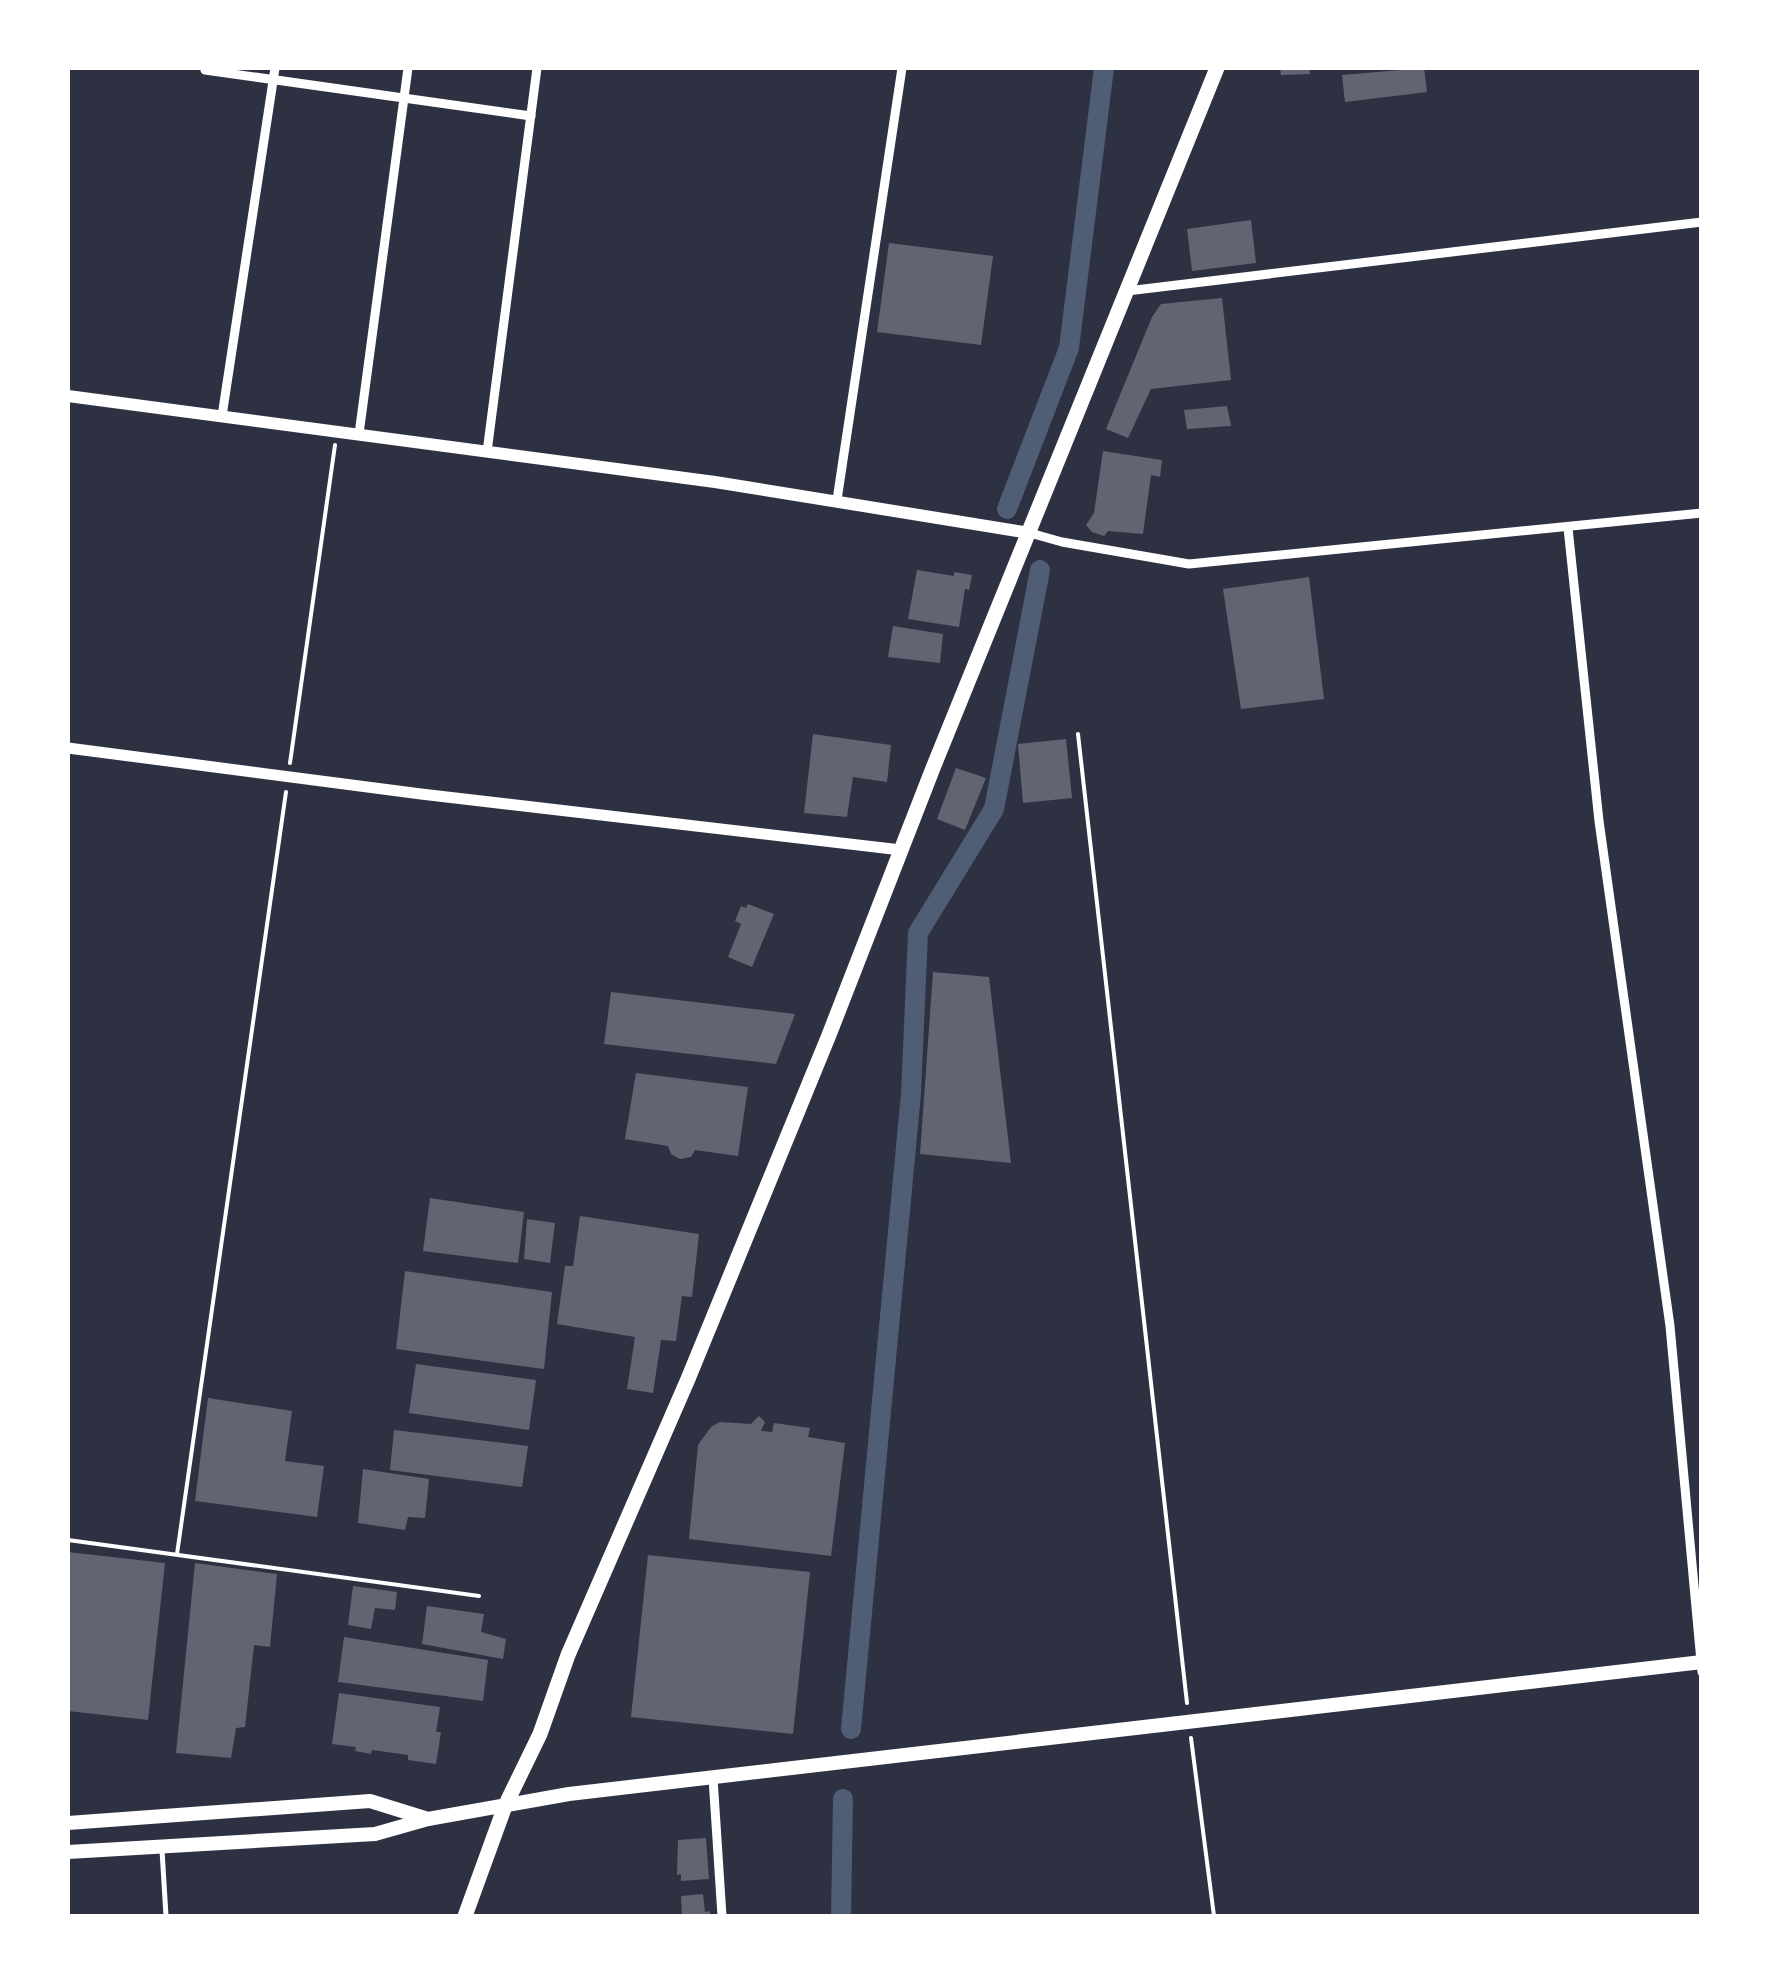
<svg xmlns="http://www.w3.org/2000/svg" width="1769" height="1984" font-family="Rubik,sans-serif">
<rect width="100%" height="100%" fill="#2d3142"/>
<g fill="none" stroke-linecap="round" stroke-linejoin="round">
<!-- canal -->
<g stroke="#4f5d75" stroke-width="20">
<polyline points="1007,509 1069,348 1104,68"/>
<polyline points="851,1729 911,1094 918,933 994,809 1040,570"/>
<polyline points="841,1916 843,1799"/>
</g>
</g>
<!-- building -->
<g fill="#626471">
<polygon points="1280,68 1309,68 1310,74 1281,75"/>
<polygon points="1424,68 1427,92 1345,102 1342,75"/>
<polygon points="1251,220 1256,263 1192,271 1187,229"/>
<polygon points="889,243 993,256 981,345 877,332"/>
<polygon points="1222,298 1231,380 1151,389 1128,438 1106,429 1152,317 1161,304"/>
<polygon points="1227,406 1231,426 1187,429 1184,410"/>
<polygon points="1103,451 1162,460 1160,477 1151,475 1143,534 1108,531 1104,536 1092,532 1086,525 1094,513"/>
<polygon points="917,570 954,576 954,572 972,575 969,590 965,589 959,627 908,619"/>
<polygon points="1309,577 1324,699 1241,709 1223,589"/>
<polygon points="893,626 943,634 940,663 888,657"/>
<polygon points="813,734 891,745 887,782 853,777 847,817 804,813"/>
<polygon points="1066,739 1072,798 1023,803 1018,744"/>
<polygon points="956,768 986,778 965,830 937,819"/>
<polygon points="748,904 774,914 752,967 728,957 741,924 735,921 741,906 746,908"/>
<polygon points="933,972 989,977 1011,1163 920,1154"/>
<polygon points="611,992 795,1014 776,1064 604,1044"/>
<polygon points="636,1073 748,1087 738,1156 695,1150 691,1157 680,1159 671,1154 668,1146 625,1139"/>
<polygon points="430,1198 524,1212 518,1263 423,1251"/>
<polygon points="580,1216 699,1234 692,1297 682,1296 676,1341 661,1340 653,1393 627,1389 635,1337 557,1324 565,1266 573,1266"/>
<polygon points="527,1219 555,1223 550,1263 524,1259"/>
<polygon points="405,1271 552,1292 544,1369 396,1349"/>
<polygon points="416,1364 536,1380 529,1430 409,1413"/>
<polygon points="208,1398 292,1411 285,1461 324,1466 317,1517 195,1501"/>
<polygon points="759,1416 765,1422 761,1431 772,1432 774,1423 810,1428 808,1437 845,1443 831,1556 689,1539 698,1445 711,1427 720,1422 751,1424"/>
<polygon points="394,1430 528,1446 522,1487 390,1470"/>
<polygon points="363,1469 429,1479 425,1518 408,1517 405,1530 358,1523"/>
<polygon points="68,1552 165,1563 148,1720 68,1711"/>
<polygon points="648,1555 810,1572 793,1734 631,1717"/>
<polygon points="195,1563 277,1574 270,1647 254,1645 245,1727 236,1728 231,1758 176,1753"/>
<polygon points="353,1586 397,1592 395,1610 375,1608 371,1629 348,1625"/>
<polygon points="427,1606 484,1614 481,1632 506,1639 503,1659 422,1644"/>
<polygon points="344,1637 488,1660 483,1701 338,1682"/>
<polygon points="339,1693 440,1707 436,1732 441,1732 436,1764 408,1760 408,1755 372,1750 371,1754 355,1751 356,1747 332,1744"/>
<polygon points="706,1838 709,1879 681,1881 681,1874 677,1875 678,1840"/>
<polygon points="703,1894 705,1912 710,1911 710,1916 682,1916 681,1896"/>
</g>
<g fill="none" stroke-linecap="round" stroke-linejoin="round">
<!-- path -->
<g stroke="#fff" stroke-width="4">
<polyline points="1078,734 1187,1703"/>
<polyline points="290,763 335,445"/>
<polyline points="68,1540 479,1596"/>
<polyline points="177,1554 286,792"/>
<polyline points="1191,1738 1214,1916"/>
</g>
<!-- service -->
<polyline stroke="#fff" stroke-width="5" points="162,1850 166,1916"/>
<!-- minor -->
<g stroke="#fff" stroke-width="9">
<polyline points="205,70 531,116"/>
<polyline points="1127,291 1702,222"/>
<polyline points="222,416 275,68"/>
<polyline points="359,434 408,68"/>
<polyline points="487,452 537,68"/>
<polyline points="837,500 902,68"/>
<polyline points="1568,528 1599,821 1670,1326 1702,1672"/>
<polyline points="1030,533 1062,542 1189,564 1702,513"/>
<polyline points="713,1778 722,1916"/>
</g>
<!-- tertiary -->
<polyline stroke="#fff" stroke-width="11" points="68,748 421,794 901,850"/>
<!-- secondary -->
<polyline stroke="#fff" stroke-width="12" points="68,396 715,482 1030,533"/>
<!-- primary -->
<g stroke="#fff" stroke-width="14">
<polyline points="68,1823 370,1801 428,1819 569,1794 1702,1662"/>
<polyline points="68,1852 375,1834 428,1819"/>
</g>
<!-- trunk -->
<polyline stroke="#fff" stroke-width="15" points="465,1916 505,1806 540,1734 568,1655 688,1379 829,1035 933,768 1217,68"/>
</g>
<!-- border -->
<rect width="1769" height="1984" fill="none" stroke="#ffffff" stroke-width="140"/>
</svg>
